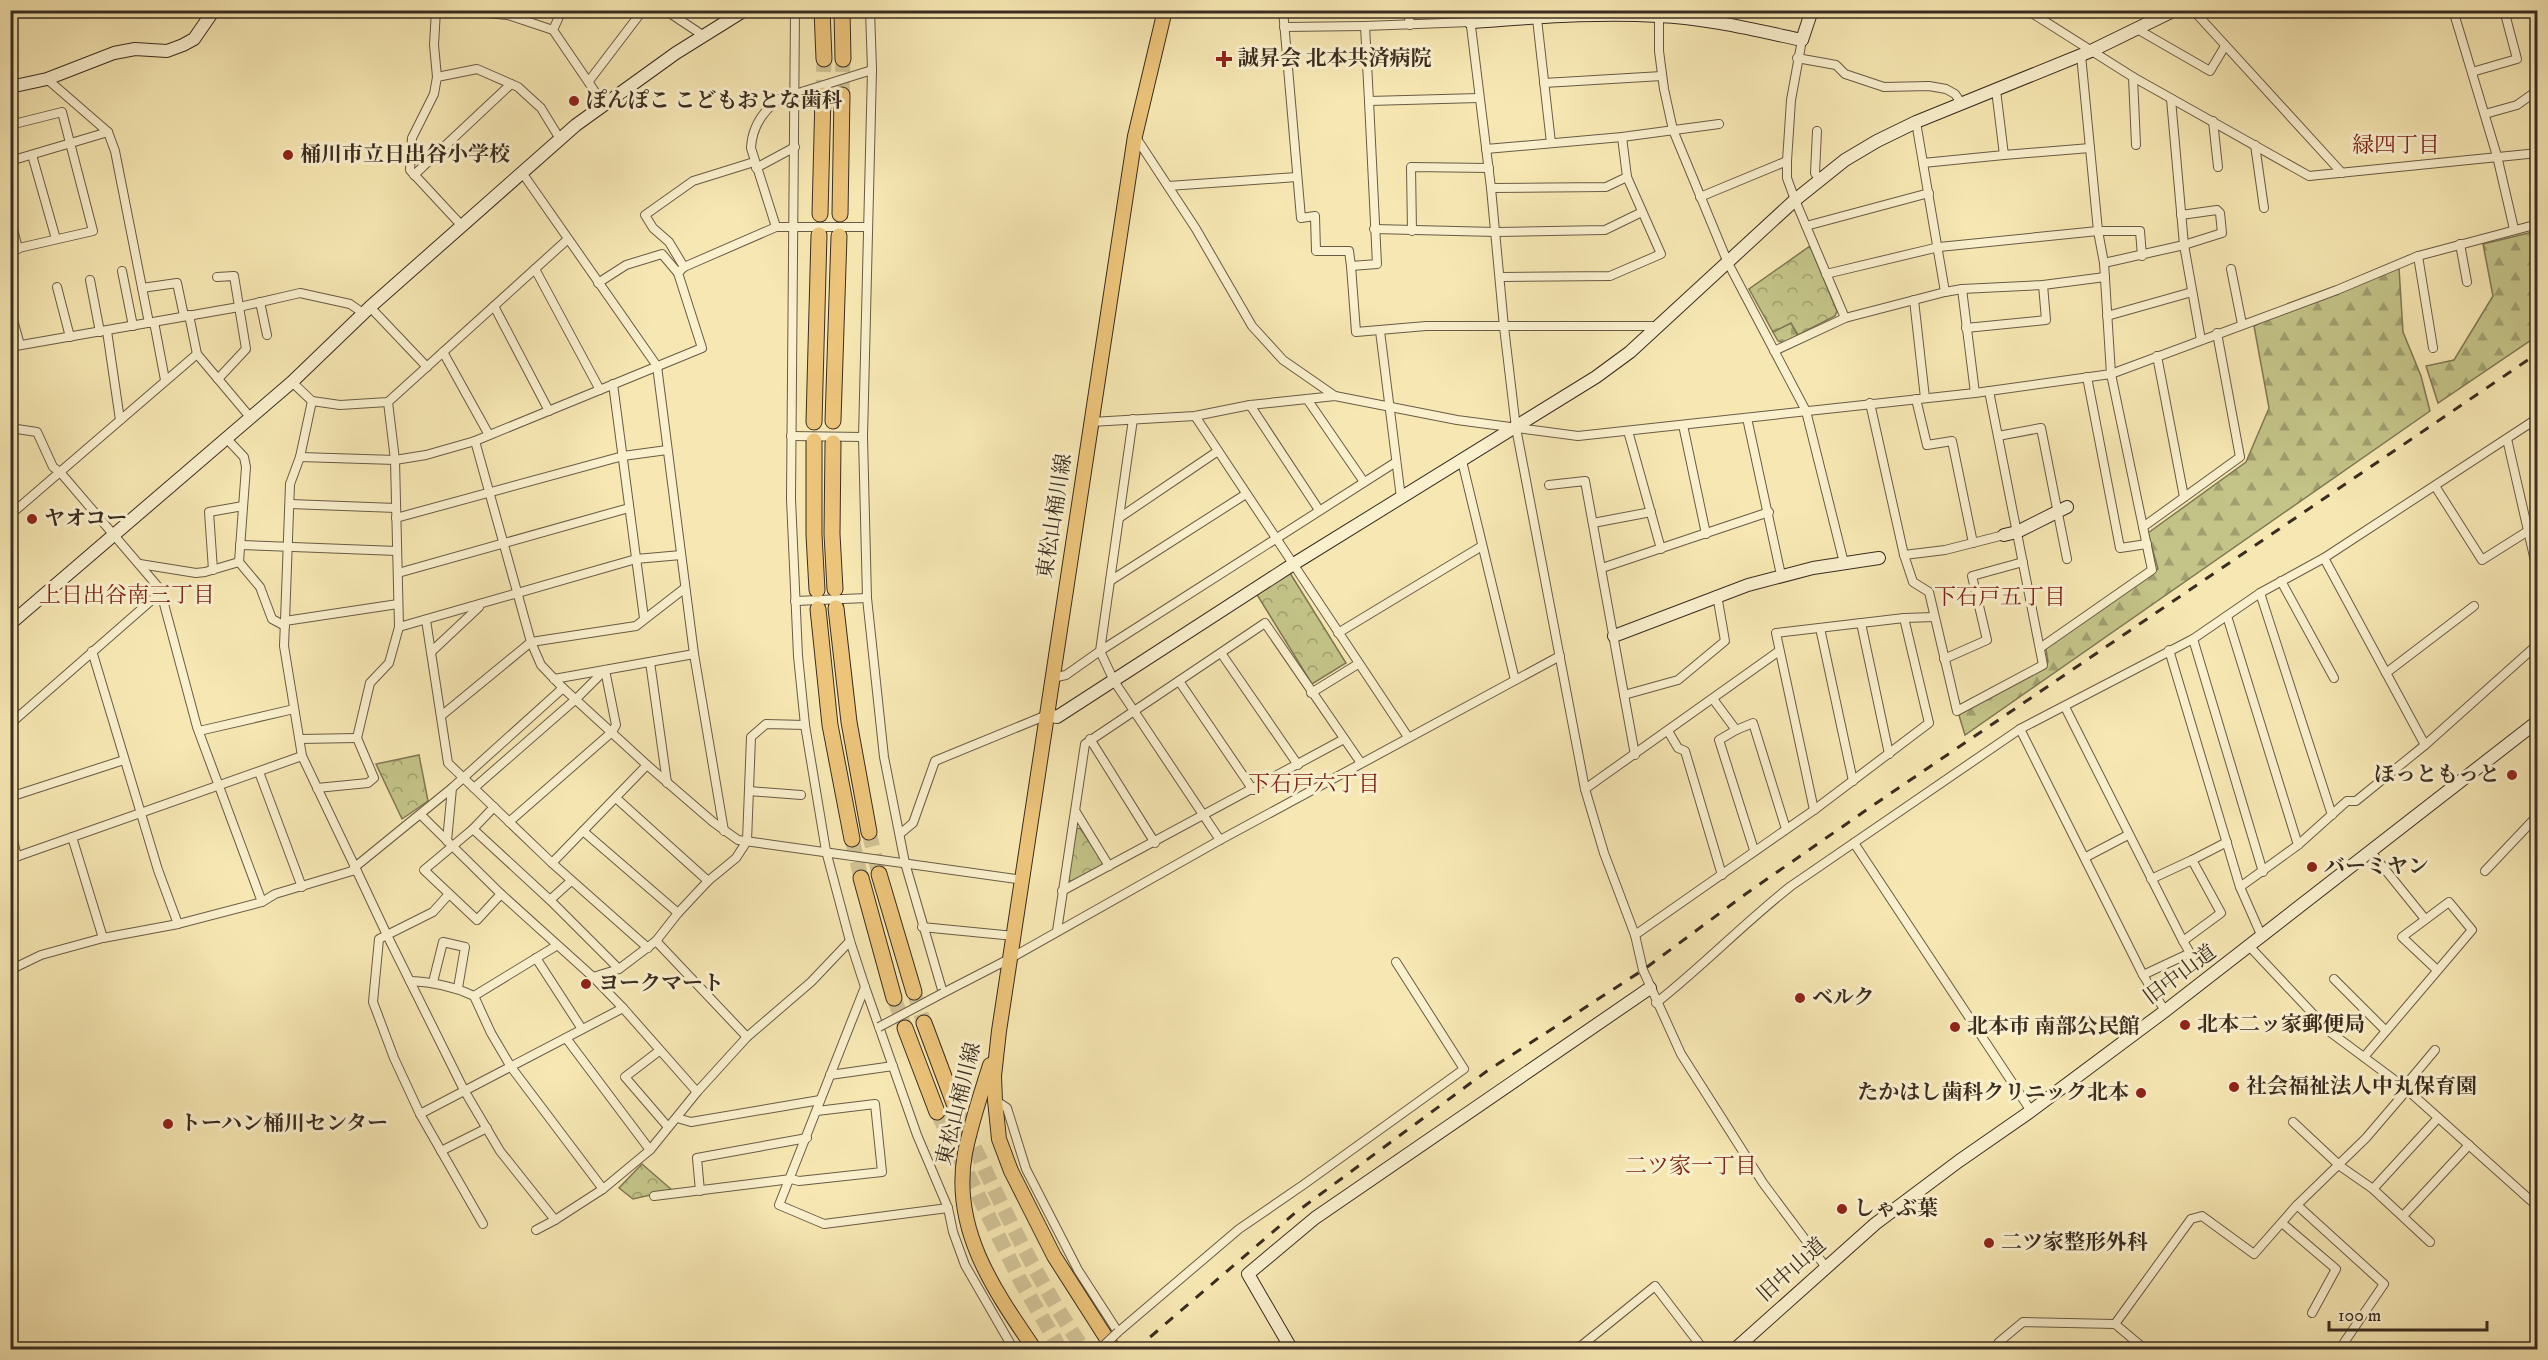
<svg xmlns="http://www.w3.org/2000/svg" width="2548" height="1360" font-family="'IM FELL DW Pica','Noto Serif JP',serif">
<defs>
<pattern id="forest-firs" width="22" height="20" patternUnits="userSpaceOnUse" patternTransform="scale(1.5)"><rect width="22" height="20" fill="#c4c488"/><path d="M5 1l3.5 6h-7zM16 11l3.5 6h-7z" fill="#a09f6f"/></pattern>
<pattern id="cemetery-stones" width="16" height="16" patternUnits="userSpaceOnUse" patternTransform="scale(1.5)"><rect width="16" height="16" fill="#c4c488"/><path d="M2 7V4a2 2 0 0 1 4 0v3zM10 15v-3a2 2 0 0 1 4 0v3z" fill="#a09f6f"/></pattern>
<pattern id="park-crowns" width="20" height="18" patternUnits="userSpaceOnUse" patternTransform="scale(1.5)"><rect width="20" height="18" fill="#c4c488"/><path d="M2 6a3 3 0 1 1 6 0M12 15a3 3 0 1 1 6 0" fill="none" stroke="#a09f6f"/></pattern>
</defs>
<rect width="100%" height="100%" fill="#f7e8b3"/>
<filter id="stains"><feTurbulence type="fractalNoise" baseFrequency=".00333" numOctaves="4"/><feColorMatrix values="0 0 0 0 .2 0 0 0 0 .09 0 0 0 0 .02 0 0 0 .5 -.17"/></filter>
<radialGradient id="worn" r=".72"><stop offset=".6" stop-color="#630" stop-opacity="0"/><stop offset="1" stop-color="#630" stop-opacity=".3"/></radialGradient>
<!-- forest -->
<g fill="url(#forest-firs)" stroke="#7f7854" stroke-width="1.5">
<polygon points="2537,231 2537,336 2438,403 2426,366 2454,360 2493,296 2483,244"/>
<polygon points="2399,268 2403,332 2421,376 2430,411 1965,735 1958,712 2048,662 2045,643 2158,569 2148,533 2246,462 2269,408 2254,326 2295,305"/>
</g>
<!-- cemetery -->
<polygon fill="url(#cemetery-stones)" stroke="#7f7854" stroke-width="1.5" points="1791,323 1798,335 1784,343 1778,341 1773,332"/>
<!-- park -->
<g fill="url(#park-crowns)" stroke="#7f7854" stroke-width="1.5">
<polygon points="1810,246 1837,311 1835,316 1798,335 1791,323 1773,332 1749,289"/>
<polygon points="1290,573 1346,663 1312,684 1256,593"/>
<polygon points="419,755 428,801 402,819 376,764"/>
<polygon points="1080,828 1103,862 1102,866 1072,882 1068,880 1076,829"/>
<polygon points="642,1164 672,1190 633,1199 619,1188"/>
</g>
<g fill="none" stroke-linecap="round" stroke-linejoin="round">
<!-- highway-tunnel -->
<g stroke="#d1c296" stroke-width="15" stroke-dasharray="15 8" stroke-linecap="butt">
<polyline points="823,95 824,59"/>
<polyline points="842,95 843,59"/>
<polyline points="869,832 879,874"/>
<polyline points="852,839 861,878"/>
<polyline points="914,992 924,1023"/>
<polyline points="894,998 905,1028"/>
<path d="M 955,1106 C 994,1189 1032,1273 1084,1350"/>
<polyline points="937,1112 1020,1280 1061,1350"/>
</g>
<defs>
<g id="street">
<polyline points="375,10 475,12 508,15 553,30 604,105"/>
<polyline points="436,10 434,45 437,77 434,94 412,138 410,170 462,226"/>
<polyline points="665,10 704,36"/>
<polyline points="795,10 791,499 798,656 805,725 826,851 850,941 865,987 917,1135 948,1208 953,1232 965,1265 1014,1350"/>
<polyline points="870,10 872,70 863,437 867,598 884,757 905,863 943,993 1011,958 1220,840 1560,656"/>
<polyline points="1283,10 1301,218 1315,216 1316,251 1349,251 1351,266 1377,264 1369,101 1479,98"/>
<polyline points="1408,10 1410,25"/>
<polyline points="1469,10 1491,188 1504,327 1516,428 1585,789 1604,853 1635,935 1643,970 1681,1054 1763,1183 1825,1266"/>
<polyline points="1536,10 1551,143"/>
<polyline points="2027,10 2133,77 2309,176 2538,153"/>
<polyline points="2193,10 2342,173"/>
<polyline points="2453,10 2497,156 2514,229"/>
<polyline points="1659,16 1659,51 1664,89 1673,130 1728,263 1806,411 1844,563"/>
<polyline points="1284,27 1365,26"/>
<polyline points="2137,29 2210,71 2225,46"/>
<polyline points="553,30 562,10"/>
<polyline points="2081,55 2098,231 2104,263 2111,374 2143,527"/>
<polyline points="1797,58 1836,65 1845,74 1884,87 1929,86 1946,89 1955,94 1962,104"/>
<polyline points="2472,72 2517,59 2504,10"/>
<polyline points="437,77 477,69 518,87 541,108 560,139"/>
<polyline points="2133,77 2136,145"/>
<polyline points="47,79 108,132 115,151 149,323"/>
<polyline points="589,81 643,10"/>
<polyline points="1544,83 1662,76"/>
<polyline points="1996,90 2004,155 2090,148"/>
<polyline points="2171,99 2184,245 2201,340"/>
<polyline points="1369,101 1365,26 1470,22"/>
<polyline points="2485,114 2517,105 2538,90"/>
<polyline points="2213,121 2218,167"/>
<polyline points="1916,122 1945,292"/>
<polyline points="10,125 62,112 93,231 10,250"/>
<polyline points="1817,131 1815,173 1819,179"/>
<polyline points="1135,136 1196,229 1252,326 1283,360 1335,396"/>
<polyline points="2255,145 2264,208"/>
<polyline points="1486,149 1622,137 1719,124"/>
<polyline points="32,155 56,239"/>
<polyline points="10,161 108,132"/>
<polyline points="1787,161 1791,100 1802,40"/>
<polyline points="1923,163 2004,155"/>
<polyline points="756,168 795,147"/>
<polyline points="523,174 657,366 694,654 724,831"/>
<polyline points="414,175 511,84"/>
<polyline points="1168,186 1297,177"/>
<polyline points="1491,188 1606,187 1627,177"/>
<polyline points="1700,197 1787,161 1787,178 1795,200 1845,318"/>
<polyline points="10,217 18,249"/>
<polyline points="1806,226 1929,193"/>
<path d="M 776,227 L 751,148 C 752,128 763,111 779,99 L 872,70"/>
<polyline points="1374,229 1496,232 1605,230 1642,212"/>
<polyline points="1412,231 1411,167 1489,168"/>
<polyline points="2460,244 2467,282"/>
<polyline points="2418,256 2433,348"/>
<polyline points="2104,263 2184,245 2222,233 2220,213 2217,210 2181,215"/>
<polyline points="1351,266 1356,332 1426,326 1659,326"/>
<polyline points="684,267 669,242 653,228 645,215 693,181 754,162"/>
<polyline points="535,269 600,390"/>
<polyline points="2231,269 2242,324"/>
<polyline points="122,271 133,326"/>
<polyline points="1826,274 1939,247 2098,231 2140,231 2142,256"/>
<polyline points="217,277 234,276 246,349 218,379"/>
<polyline points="1500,277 1610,276 1661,254 1627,177 1622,137"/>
<polyline points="90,280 100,332"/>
<polyline points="598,283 626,265 662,254 678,273"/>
<polyline points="57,287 70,337"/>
<polyline points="142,288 177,283 184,316"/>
<polyline points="1962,289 1975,393"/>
<polyline points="1914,300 1925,398"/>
<polyline points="260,302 267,335"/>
<polyline points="494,306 549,411"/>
<polyline points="370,307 427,367"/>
<polyline points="10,309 20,345"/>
<polyline points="189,315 197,354 250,417"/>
<polyline points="2107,316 2192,292"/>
<polyline points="154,322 165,380"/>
<polyline points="1966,328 2046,320 2043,285"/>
<polyline points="107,331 120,420"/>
<polyline points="1380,331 1401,498"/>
<polyline points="10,347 239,307 300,293 350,304 363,313"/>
<polyline points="1774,351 1845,318 1945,292 1962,289 2043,285 2105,277"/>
<polyline points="443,352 489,435"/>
<polyline points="2157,356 2184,497"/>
<polyline points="2087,377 2120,548 2147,544"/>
<polyline points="292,382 312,401 340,405 388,402 568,239"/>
<polyline points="613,384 644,618"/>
<polyline points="1307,399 1364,482"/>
<polyline points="1916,399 1927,445 1952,441 1973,543"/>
<polyline points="1870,403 1904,555 1913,582 1929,592 1957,711 2043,665 1989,391"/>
<polyline points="1250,405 1319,510"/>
<polyline points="1195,416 1408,737"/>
<polyline points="1747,418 1781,575"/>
<polyline points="1091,422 1195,416 1250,405 1335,396 1457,420 1578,436 1975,393 2111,374 2337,290 2418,256 2538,224"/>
<polyline points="2532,422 2538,444"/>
<polyline points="1683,425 1706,534"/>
<polyline points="10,428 37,432 53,467 60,472 160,589 197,727 262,902"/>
<polyline points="1628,431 1661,549"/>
<polyline points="791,436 863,437"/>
<polyline points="1998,436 2041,428 2067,559"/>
<polyline points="227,439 244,457 246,467 239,562 260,587 272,619 285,626"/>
<polyline points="2507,439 2538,574"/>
<polyline points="475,441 531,642 541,665 563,688 647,765 713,822 738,840 1023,880"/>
<polyline points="300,457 395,460 426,455 475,441 702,348 678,273 684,267 776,227 868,227"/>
<polyline points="1462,461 1515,680"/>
<polyline points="1549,485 1585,481 1635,755"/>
<polyline points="2435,486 2482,560 2528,531"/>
<polyline points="290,504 396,508"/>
<polyline points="10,515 197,354"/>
<polyline points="396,518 623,456 667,450"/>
<polyline points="1119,518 1218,451"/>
<polyline points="1593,523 1651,512"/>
<polyline points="240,545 397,551"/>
<polyline points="1904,555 1945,550 2004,535"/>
<polyline points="2324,558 2425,745"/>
<polyline points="140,564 196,573 205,572 239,562"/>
<polyline points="1602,568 1769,512"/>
<polyline points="213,570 209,512 243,506"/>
<polyline points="398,573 629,508"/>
<polyline points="1110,581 1246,494"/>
<polyline points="2281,581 2334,678"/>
<polyline points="2260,593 2332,815"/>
<polyline points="795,601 867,598"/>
<polyline points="398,604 285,621 284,646 302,756 355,867 452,788"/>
<polyline points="2227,616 2298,845"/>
<polyline points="426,620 448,763 552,863 648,948"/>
<polyline points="285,621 290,484 300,457 312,401"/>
<polyline points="1861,623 1889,754"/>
<polyline points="399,627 636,559 681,555"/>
<polyline points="1820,628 1853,781"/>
<polyline points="1338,633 1482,546"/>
<polyline points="2193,639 2263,872"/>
<polyline points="2040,648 2152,570 2143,527 2240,457 2217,333"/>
<polyline points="2169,650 2240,887"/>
<polyline points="92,651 158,870 178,924"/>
<polyline points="431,652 479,607"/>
<polyline points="1221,653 1298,765"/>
<polyline points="1944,659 1987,640 1972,576 2023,562"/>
<polyline points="650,662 667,783"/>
<polyline points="2386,673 2474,606"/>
<polyline points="1052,678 1066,675 1100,651 1133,419"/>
<polyline points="554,679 694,654"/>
<polyline points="1179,681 1253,790"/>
<polyline points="1311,693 1358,664"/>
<polyline points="1624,695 1678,680 1725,641 1717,595"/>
<polyline points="1713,699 1736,730 1753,723 1786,829"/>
<polyline points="2065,707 2183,941 2221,913 2192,860 2151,879"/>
<polyline points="441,716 531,642 636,626 685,588"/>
<polyline points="10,724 161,592"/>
<polyline points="2020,729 2143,975 2165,1011"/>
<polyline points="1736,730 1719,740 1754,850"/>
<polyline points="199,731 294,709"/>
<polyline points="1668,731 1678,748 1685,751 1722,875"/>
<polyline points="300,739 357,738"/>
<polyline points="1090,739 1155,843"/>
<polyline points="259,772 302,887"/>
<polyline points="317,788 368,783 374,778 357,738 370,683 389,663 399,627 395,460 388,402"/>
<polyline points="474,788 576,699 605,670"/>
<polyline points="1585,789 1779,651"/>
<polyline points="749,791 801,795"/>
<polyline points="10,797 124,760"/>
<polyline points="616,798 708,881"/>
<polyline points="494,807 473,829 424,870 477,920 501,894"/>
<polyline points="1814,810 1776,633 1904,618 1934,617"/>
<polyline points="1076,812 1109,866"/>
<polyline points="421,815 501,894 593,977 623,1008 697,1092"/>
<polyline points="509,822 612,732 616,725 605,670"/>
<polyline points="10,828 17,857"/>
<polyline points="473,829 550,900 619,969"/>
<polyline points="583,831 678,913"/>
<polyline points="901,833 913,823 935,761 1047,715"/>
<polyline points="72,837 103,938"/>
<polyline points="1220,840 1114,681 1100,651 1396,462"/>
<polyline points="447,841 452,788 563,688"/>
<polyline points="1854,843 2031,1111"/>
<polyline points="2371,852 2425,919"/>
<polyline points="2086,857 2128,835"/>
<polyline points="10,859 302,756"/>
<polyline points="2192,860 2227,842"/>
<polyline points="552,863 647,765"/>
<polyline points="2485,871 2538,815"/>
<polyline points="1062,891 1344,739"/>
<polyline points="449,894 433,912 387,935 464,1090 500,1151 555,1220 603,1189 650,1150 697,1092 747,1037 811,982 850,941"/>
<polyline points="550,900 571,881"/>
<polyline points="922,927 1014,936"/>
<polyline points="1057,931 1085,744 1265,623 1361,763"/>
<polyline points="1635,935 1814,810 1929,723 1904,618"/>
<polyline points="2262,937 2240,887 2298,845 2347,801 2356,801 2425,745 2538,644"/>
<polyline points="656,941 747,1037"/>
<polyline points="2250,947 2330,1032 2404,1087 2538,1207"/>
<polyline points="536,958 582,1029"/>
<polyline points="10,970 41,955 103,938 178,924 262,902 275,894 352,871 355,867 387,935 379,939 373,1002 394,1058 420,1114 483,1224"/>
<polyline points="2143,975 2190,953 2183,941"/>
<polyline points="593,977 619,969 656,941 678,913 708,881 736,858 747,841 751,737 766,724 805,725"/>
<polyline points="2334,979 2386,1031"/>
<path d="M 410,981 C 433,982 453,986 474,996 L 491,1033 L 511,1067 L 603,1189"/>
<polyline points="433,982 443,942 465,947 458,988"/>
<polyline points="865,987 779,1205 824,1224 948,1208"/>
<polyline points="474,996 556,946"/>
<path d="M 1656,1003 C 1703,966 1744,923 1791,886 L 2020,729 L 2193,639 L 2260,593 L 2324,558 L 2538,418"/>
<polyline points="566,1038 650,1150"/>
<polyline points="659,1051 625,1077 668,1127"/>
<polyline points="2364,1057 2472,930 2449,902 2402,937 2437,970"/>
<polyline points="830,1075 893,1066"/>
<polyline points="2404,1087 2435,1050"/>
<polyline points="995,1100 1007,1108 1026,1169 1078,1270 1118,1332 1239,1229 1303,1185 1464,1069 1396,962"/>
<polyline points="420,1114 623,1008"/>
<polyline points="677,1118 691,1122 820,1100"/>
<polyline points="2293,1122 2340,1166 2373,1189 2430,1242"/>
<polyline points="441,1151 487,1128"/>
<polyline points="2373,1189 2438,1118"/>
<polyline points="700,1191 697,1158 807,1138"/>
<polyline points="654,1196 791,1179 799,1181 882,1172 875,1104 817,1111"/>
<polyline points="2297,1205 2384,1284 2339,1350"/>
<polyline points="2403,1216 2469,1145"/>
<polyline points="2282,1223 2336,1269 2312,1313"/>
<polyline points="536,1230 555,1220"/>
<polyline points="2115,1324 2191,1219 2202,1216 2254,1254 2297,1205 2366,1138 2407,1090"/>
<polyline points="1576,1350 1655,1286 1704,1350"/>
<polyline points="1994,1350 1999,1342 2023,1322 2115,1324 2146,1350"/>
</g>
<g id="secondary">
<path d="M 1470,22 C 1532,18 1595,12 1658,16 C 1706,18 1755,30 1802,40 L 1812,10"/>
<polyline points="10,87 47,79 114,53 135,49 167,51 183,45 194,39 214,10"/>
<polyline points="2004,535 2017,532 2067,507"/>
<polyline points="10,624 292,382 370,307 576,125 676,53 745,10"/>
<polyline points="1614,636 1748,585 1813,568 1879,558"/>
<polyline points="1047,715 1057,717 1292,565 1596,377 1630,352 1795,200 1845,160 1877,141 1916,122 2091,51 2175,10"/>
<polyline points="1292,1350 1248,1274 1315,1218 1650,988"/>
<polyline points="1734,1350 1875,1224 1959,1161 2031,1111 2165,1011 2538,721"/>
</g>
<g id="primary">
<path d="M 990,1065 C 981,1094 971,1123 965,1153 C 951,1229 994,1290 1035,1350"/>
<polyline points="1114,1350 1054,1256 1011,1171 999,1139 995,1100 994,1076 999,1031 1135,136 1165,10"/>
</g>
<g id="highway">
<polyline points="822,10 824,59"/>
<polyline points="842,10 843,59"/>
<polyline points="820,214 823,95"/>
<polyline points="840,214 842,95"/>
<polyline points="833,421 839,236"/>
<polyline points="814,422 819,235"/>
<polyline points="814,441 814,535 817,590"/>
<polyline points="833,443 832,534 835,589"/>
<polyline points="836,608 849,722 869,832"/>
<polyline points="818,609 830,725 852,839"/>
<polyline points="879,874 914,992"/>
<polyline points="861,878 894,998"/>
<polyline points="924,1023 955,1106"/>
<polyline points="905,1028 937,1112"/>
</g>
</defs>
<!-- street casing -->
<use href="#street" stroke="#695b45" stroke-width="10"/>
<!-- secondary casing -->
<use href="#secondary" stroke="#3a2c20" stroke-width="14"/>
<!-- primary casing -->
<use href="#primary" stroke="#3a2c20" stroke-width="16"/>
<!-- highway casing -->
<use href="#highway" stroke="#3a2c20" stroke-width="17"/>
<!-- street -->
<use href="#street" stroke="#faf0ce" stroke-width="8"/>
<!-- secondary -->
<use href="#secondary" stroke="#faf0ce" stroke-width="12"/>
<!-- primary -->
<use href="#primary" stroke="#ecc47a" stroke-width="14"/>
<!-- highway -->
<use href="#highway" stroke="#ecc47a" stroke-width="15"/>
<!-- rail -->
<polyline stroke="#3a2c20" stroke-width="3" stroke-dasharray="10 10" stroke-linecap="butt" points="1135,1350 1295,1213 1487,1071 1643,970 1747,893 1875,804 2538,353"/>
<defs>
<g id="street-bridge">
<polyline points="879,1027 943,993"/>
<polyline points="1099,1350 1118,1332"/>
</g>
</defs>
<!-- street-bridge casing -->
<use href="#street-bridge" stroke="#695b45" stroke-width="10" stroke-linecap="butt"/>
<!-- street-bridge -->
<use href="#street-bridge" stroke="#faf0ce" stroke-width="8"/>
</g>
<!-- markers -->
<g fill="#8f2418" stroke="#faf0ce" stroke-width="2">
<path d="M1221 50h6v6h6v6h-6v6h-6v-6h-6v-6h6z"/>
<circle cx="574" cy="101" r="6"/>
<circle cx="288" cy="155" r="6"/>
<circle cx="32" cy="519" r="6"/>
<circle cx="2512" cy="775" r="6"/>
<circle cx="2312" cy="867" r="6"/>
<circle cx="586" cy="984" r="6"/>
<circle cx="1800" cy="998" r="6"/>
<circle cx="2185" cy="1025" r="6"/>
<circle cx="1955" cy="1027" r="6"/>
<circle cx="2234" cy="1087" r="6"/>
<circle cx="2141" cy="1093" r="6"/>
<circle cx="168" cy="1124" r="6"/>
<circle cx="1842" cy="1209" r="6"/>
<circle cx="1989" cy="1243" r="6"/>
</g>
<g text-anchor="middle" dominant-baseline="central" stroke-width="6" stroke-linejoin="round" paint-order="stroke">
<!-- poi labels -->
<g font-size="21" font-weight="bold" fill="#3a2c20" stroke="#faf0ce" text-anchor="start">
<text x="1238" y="59">誠昇会 北本共済病院</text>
<text x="586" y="101">ぽんぽこ こどもおとな歯科</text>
<text x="300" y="155">桶川市立日出谷小学校</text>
<text x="44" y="519">ヤオコー</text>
<text x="2500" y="775" text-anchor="end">ほっともっと</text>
<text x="2324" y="867">バーミヤン</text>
<text x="598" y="984">ヨークマート</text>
<text x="1812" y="998">ベルク</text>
<text x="2197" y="1025">北本二ッ家郵便局</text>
<text x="1967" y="1027">北本市 南部公民館</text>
<text x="2246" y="1087">社会福祉法人中丸保育園</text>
<text x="2129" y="1093" text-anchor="end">たかはし歯科クリニック北本</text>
<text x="180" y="1124">トーハン桶川センター</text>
<text x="1854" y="1209">しゃぶ葉</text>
<text x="2001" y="1243">二ツ家整形外科</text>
</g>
<!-- street labels -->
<g font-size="21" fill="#3a2c20" stroke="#faf0ce">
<text transform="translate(1055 516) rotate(-81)">東松山桶川線</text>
<text transform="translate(2180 975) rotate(-37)">旧中山道</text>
<text transform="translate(959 1104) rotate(-76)">東松山桶川線</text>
<text transform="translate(1792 1270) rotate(-42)">旧中山道</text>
</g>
<!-- neighbourhood labels -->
<g font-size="22" fill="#7a1f14" stroke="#faf0ce">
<text x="2396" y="145">緑四丁目</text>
<text x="127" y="595">上日出谷南三丁目</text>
<text x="2000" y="597">下石戸五丁目</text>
<text x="1314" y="784">下石戸六丁目</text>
<text x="1691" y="1166">二ツ家一丁目</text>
</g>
</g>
<!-- margin -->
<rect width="2548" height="1360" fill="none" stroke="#f7e8b3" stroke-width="36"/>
<rect x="12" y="12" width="2524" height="1336" fill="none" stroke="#3a2c20" stroke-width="3"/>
<rect x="18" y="18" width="2512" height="1324" fill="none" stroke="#3a2c20" stroke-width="1.5"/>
<!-- scale -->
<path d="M2329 1321v9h158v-9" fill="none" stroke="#3a2c20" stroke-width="3"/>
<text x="2338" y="1321" font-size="18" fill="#3a2c20" stroke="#faf0ce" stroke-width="4.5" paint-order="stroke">100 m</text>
<rect width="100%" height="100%" filter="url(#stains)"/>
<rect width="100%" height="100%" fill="url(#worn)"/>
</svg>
